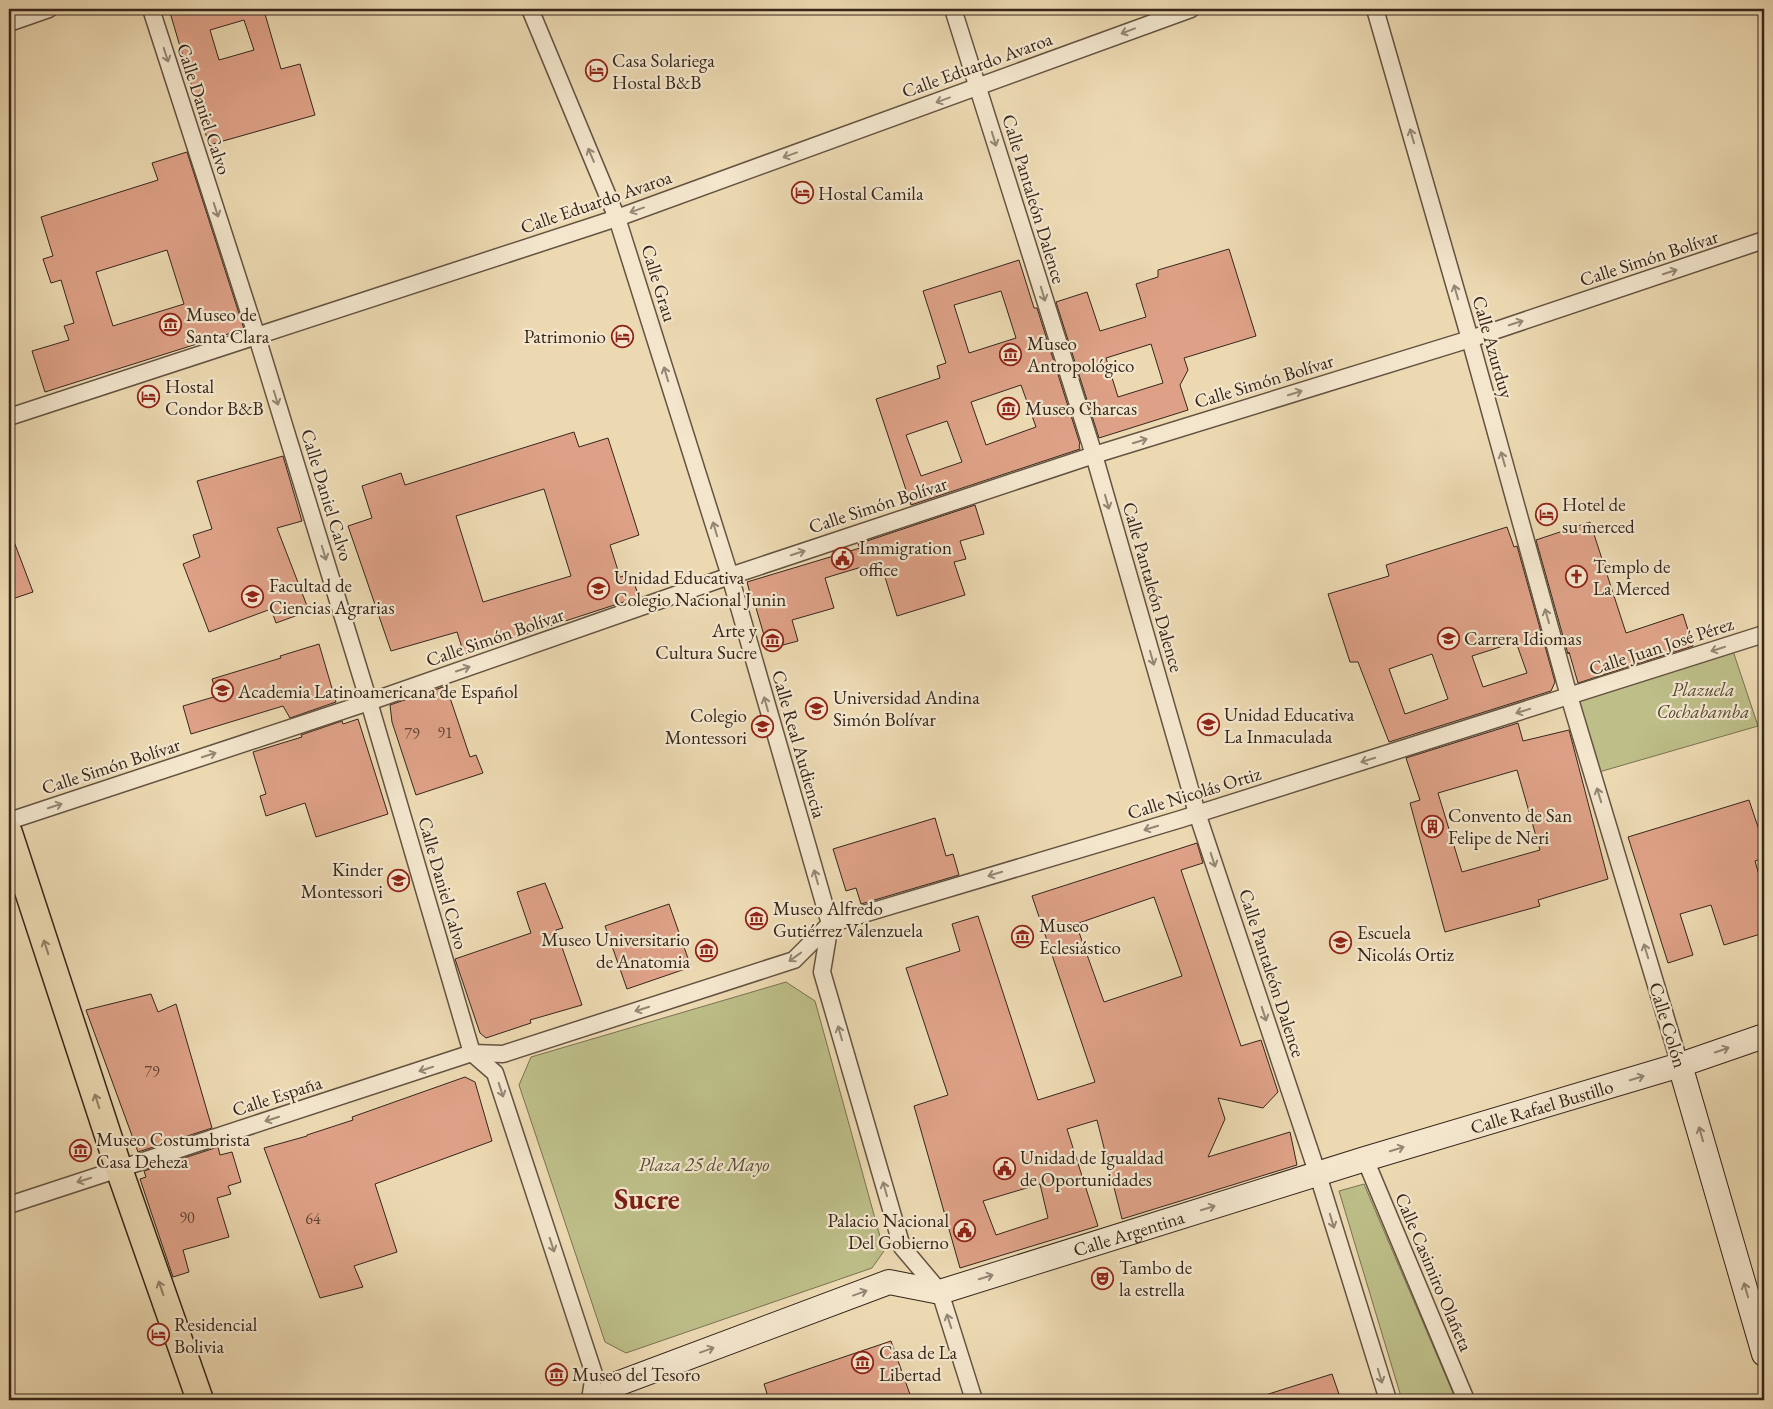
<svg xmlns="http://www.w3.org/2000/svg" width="1773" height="1409" font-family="'EB Garamond',serif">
<rect width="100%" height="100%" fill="#ecd9b2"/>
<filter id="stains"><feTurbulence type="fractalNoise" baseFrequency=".004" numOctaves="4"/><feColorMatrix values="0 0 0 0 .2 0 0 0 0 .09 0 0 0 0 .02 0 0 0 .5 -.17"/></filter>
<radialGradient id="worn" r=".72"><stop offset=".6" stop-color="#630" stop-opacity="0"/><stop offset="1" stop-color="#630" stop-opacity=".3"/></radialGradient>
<!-- green -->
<g fill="#bdbe88" stroke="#7a7252">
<polygon points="1732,648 1758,726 1599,772 1578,706 1580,700"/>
<polygon points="786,982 815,1001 884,1251 872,1268 626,1353 605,1342 519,1085 531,1057"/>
<polygon points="1364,1184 1456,1400 1402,1400 1339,1191"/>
</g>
<!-- building -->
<g fill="#dea187" stroke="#36261b" fill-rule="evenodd">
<path d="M 169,9 L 266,9 L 267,13 L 265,14 L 281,69 L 300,64 L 315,115 L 209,145 ZM 244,20 L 254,50 L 219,60 L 210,30 Z"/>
<path d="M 187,152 L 244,329 L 45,392 L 32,351 L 69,340 L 64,326 L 74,323 L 61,280 L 51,283 L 43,259 L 53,256 L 41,217 L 158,180 L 152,163 ZM 167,250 L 184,304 L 113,326 L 96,272 Z"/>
<path d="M 1229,249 L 1256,336 L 1184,358 L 1188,370 L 1180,385 L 1188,410 L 1099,438 L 1056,302 L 1087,292 L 1100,331 L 1146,317 L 1136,284 L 1158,277 L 1158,270 ZM 1151,344 L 1163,383 L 1118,397 L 1106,358 Z"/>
<path d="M 1019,260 L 1034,308 L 1037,308 L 1080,444 L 1079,445 L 1080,449 L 911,505 L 876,399 L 940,378 L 937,366 L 946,363 L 923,291 ZM 1001,291 L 1016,338 L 969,353 L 954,305 ZM 1021,385 L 1036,427 L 986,445 L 971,402 ZM 947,421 L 962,462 L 921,476 L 906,435 Z"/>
<path d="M 574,432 L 579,447 L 608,438 L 639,535 L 610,545 L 620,577 L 631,574 L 639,597 L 464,654 L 457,632 L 391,651 L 348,526 L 372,518 L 362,486 L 401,473 L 405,485 ZM 544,489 L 571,576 L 483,602 L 456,516 Z"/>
<polygon points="283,456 302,521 277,528 309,611 276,623 271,609 209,632 183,564 200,557 193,535 212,529 197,481"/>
<polygon points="975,505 984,534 960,541 966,559 954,562 965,595 897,616 881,564 866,568 865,566 825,578 834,608 792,620 798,641 768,649 754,601 752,601 747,582 860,548 858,544"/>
<polygon points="1590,522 1626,633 1683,614 1693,646 1578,683 1569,652 1568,654 1536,540"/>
<path d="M 1507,527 L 1514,547 L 1517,546 L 1555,682 L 1551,691 L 1389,742 L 1358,662 L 1350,662 L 1328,594 L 1389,576 L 1386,565 ZM 1516,642 L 1527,673 L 1483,687 L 1472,656 ZM 1432,654 L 1448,699 L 1405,714 L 1389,669 Z"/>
<polygon points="9,531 10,531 33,592 9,600"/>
<polygon points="319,644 336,702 290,718 283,706 191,734 183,706 217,696 212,679 281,658 280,656"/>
<polygon points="446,686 470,757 476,755 483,773 416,795 392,722 390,705"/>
<polygon points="358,719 388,814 316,837 305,803 266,816 260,796 266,794 253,752 302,737 301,735 342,721 343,724"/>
<path d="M 1518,723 L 1523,741 L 1569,730 L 1608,879 L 1538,900 L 1540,906 L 1445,932 L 1410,803 L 1420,800 L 1406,758 ZM 1517,770 L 1540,850 L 1462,872 L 1438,793 Z"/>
<polygon points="1749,800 1764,845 1764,858 1755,861 1764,892 1764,933 1724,945 1711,905 1680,914 1693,955 1668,963 1628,837"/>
<polygon points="935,818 946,856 953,854 959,875 861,904 856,888 846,891 833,849"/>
<path d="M 1197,843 L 1203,863 L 1181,870 L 1241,1046 L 1261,1040 L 1278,1092 L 1263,1108 L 1218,1098 L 1225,1119 L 1208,1157 L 1290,1132 L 1297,1165 L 1122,1219 L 1097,1120 L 1067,1129 L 1098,1226 L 960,1268 L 914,1106 L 948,1095 L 906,968 L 960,951 L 952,924 L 978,916 L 1038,1100 L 1095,1082 L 1032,896 ZM 1154,897 L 1182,976 L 1104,1002 L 1076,924 ZM 1040,1184 L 1048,1218 L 996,1235 L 983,1201 Z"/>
<polygon points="545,883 563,928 556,930 582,1005 530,1020 531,1023 486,1038 480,1033 455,959 531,933 517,892"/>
<polygon points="669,904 691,967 627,989 605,926"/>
<polygon points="151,994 158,1012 176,1004 212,1128 138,1152 86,1010"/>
<polygon points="465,1077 475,1082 492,1141 375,1184 397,1252 354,1266 363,1287 320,1298 264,1148 307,1136 307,1135 353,1120 352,1117"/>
<polygon points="218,1147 220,1155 232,1152 241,1182 228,1186 231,1194 217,1198 229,1237 183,1250 189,1272 173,1277 140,1179 146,1177 144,1171"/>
<polygon points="891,1341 912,1400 769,1400 764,1384"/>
<polygon points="1332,1374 1341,1400 1260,1400 1259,1397"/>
</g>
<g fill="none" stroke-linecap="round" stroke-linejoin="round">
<defs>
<g id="minor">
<polyline points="151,9 257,337 369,702 472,1053"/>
<polyline points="530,9 617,218 730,576 830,924 822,972 902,1247 940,1292 974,1400"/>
<polyline points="953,9 1094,455 1197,813 1318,1175 1388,1400"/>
<polyline points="1375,9 1470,339 1569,696 1680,1065"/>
<polyline points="9,23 49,9"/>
<polyline points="9,417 617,218 1191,9"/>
<polyline points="9,821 369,702 718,580 1094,455 1470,339 1764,240"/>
<polyline points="472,1053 495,1073 594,1374 590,1400"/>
<polyline points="1365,1159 1466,1400"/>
<polyline points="9,1205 472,1053 503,1054 794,960 830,924 1181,819 1764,634"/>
</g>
<g id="secondary">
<polyline points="1680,1065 1764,1354"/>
<path id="s1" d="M 602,1400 L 617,1384 L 889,1282 L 940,1292 L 1365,1159 L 1680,1065 L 1764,1036"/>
</g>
<polyline id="primary" points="9,833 119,1169 200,1400"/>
</defs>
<!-- minor casing -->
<use href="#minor" stroke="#645341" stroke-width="19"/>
<!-- secondary casing -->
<use href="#secondary" stroke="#36261b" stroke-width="26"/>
<!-- primary casing -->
<use href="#primary" stroke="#36261b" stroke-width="29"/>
<!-- minor -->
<use href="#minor" stroke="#f3e6cd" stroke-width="16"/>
<!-- secondary -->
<use href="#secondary" stroke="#f3e6cd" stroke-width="24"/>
<!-- primary -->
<use href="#primary" stroke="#ecd9b2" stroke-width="26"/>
</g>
<!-- one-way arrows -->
<defs><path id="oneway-shaft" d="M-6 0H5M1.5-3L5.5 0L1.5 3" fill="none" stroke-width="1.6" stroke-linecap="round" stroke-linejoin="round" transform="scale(1.25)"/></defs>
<g stroke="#948674">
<use href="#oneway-shaft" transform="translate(1128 31) rotate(159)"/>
<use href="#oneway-shaft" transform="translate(166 55) rotate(72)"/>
<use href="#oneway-shaft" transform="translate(943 100) rotate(160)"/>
<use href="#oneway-shaft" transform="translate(1412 136) rotate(-106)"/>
<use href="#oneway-shaft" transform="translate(994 139) rotate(73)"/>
<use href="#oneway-shaft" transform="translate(591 155) rotate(-113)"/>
<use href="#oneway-shaft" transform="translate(790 155) rotate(160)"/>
<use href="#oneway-shaft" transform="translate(216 210) rotate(72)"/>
<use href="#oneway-shaft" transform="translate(637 210) rotate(160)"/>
<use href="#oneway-shaft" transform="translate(1670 272) rotate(-18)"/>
<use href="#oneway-shaft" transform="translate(1456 292) rotate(-106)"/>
<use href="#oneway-shaft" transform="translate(1043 294) rotate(73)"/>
<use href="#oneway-shaft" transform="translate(1516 323) rotate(-18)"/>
<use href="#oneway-shaft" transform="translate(666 374) rotate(-107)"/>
<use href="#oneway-shaft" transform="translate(1295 393) rotate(-17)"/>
<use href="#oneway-shaft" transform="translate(276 398) rotate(73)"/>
<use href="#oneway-shaft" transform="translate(1140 441) rotate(-17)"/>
<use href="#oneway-shaft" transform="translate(1503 459) rotate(-106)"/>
<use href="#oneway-shaft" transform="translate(1107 502) rotate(74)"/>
<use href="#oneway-shaft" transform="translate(715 529) rotate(-107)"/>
<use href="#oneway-shaft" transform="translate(324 553) rotate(73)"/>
<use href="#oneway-shaft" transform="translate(798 553) rotate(-18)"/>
<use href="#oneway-shaft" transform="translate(1547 616) rotate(-106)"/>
<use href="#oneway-shaft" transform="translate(1718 649) rotate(162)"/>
<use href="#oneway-shaft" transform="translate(1152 658) rotate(74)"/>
<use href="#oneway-shaft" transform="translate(463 669) rotate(-19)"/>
<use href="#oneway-shaft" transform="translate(766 704) rotate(-106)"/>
<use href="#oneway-shaft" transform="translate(1523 711) rotate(163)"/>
<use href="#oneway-shaft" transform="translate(209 755) rotate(-18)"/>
<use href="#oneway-shaft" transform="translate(1368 760) rotate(163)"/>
<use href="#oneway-shaft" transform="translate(1599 795) rotate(-107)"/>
<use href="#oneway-shaft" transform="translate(55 806) rotate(-18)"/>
<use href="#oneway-shaft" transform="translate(1151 828) rotate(163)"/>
<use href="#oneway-shaft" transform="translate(1213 860) rotate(72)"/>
<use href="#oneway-shaft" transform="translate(995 874) rotate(163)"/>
<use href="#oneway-shaft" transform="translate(816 877) rotate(-106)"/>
<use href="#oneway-shaft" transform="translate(1646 951) rotate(-107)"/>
<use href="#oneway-shaft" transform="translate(795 957) rotate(144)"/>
<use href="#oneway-shaft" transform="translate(642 1009) rotate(162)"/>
<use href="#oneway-shaft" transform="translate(1264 1014) rotate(72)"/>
<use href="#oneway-shaft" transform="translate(840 1033) rotate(-106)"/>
<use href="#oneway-shaft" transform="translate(1722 1050) rotate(-19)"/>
<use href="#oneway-shaft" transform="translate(426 1069) rotate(162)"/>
<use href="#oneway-shaft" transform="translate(1637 1078) rotate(-17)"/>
<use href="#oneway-shaft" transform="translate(501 1090) rotate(72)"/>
<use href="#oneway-shaft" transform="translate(272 1119) rotate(162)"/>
<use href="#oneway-shaft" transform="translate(1701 1134) rotate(-106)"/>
<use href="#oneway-shaft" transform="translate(1397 1149) rotate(-17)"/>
<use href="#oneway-shaft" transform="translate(84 1180) rotate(162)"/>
<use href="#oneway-shaft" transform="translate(885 1189) rotate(-106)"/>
<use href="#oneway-shaft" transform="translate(1208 1208) rotate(-17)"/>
<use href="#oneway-shaft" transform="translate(1332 1221) rotate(73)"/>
<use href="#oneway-shaft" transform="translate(552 1245) rotate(72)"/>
<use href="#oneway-shaft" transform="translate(986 1277) rotate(-17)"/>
<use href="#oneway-shaft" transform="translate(1746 1290) rotate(-106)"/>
<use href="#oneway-shaft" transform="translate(860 1293) rotate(-20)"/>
<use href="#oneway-shaft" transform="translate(949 1321) rotate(-108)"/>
<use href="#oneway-shaft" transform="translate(707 1350) rotate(-20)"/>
<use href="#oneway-shaft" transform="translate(1380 1376) rotate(73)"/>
</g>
<g stroke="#918066">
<use href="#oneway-shaft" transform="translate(46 947) rotate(-108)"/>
<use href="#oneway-shaft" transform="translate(97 1101) rotate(-108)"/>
<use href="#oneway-shaft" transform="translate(161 1288) rotate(-109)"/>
</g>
<!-- icons -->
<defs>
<symbol id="hotel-ring" viewBox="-11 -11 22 22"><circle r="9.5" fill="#f3e6cd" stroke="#8f2418" stroke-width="1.5"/><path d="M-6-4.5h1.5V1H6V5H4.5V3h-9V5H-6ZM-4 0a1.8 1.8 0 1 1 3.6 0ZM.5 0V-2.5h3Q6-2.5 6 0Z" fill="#8f2418"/></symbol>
<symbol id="museum-ring" viewBox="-11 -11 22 22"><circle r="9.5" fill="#f3e6cd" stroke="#8f2418" stroke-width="1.5"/><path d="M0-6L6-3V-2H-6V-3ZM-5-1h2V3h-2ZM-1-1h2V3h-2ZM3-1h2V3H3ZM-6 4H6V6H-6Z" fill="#8f2418"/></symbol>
<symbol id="civic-ring" viewBox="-11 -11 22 22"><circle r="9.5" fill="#f3e6cd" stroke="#8f2418" stroke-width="1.5"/><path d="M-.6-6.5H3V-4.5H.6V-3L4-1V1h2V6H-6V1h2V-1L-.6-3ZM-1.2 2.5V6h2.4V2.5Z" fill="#8f2418"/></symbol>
<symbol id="church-ring" viewBox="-11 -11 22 22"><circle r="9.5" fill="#f3e6cd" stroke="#8f2418" stroke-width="1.5"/><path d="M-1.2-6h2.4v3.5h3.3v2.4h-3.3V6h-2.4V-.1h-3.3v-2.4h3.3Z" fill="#8f2418"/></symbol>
<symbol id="school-ring" viewBox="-11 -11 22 22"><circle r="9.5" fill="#f3e6cd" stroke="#8f2418" stroke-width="1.5"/><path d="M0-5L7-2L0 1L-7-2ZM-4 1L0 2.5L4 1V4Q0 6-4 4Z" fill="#8f2418"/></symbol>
<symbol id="university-ring" viewBox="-11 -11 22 22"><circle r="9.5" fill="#f3e6cd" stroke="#8f2418" stroke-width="1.5"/><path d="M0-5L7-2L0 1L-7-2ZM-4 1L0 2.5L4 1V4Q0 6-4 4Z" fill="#8f2418"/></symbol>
<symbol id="building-ring" viewBox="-11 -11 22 22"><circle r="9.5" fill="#f3e6cd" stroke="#8f2418" stroke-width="1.5"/><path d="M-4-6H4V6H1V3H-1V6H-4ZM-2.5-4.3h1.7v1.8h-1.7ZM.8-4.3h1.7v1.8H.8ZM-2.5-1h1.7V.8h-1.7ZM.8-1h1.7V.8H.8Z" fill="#8f2418"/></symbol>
<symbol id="theatre-ring" viewBox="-11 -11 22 22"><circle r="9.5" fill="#f3e6cd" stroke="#8f2418" stroke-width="1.5"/><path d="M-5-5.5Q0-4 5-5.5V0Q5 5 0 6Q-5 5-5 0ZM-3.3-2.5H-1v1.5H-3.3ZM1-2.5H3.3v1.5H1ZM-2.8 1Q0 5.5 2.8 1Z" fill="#8f2418"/></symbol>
</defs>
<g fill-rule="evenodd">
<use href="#hotel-ring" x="584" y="58" width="25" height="25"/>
<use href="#hotel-ring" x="790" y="180" width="25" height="25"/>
<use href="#museum-ring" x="158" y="312" width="25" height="25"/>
<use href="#hotel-ring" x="610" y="324" width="25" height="25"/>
<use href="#museum-ring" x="998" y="342" width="25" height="25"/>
<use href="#hotel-ring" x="136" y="384" width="25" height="25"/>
<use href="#museum-ring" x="996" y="396" width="25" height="25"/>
<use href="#hotel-ring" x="1534" y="502" width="25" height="25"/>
<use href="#civic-ring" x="830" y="546" width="25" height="25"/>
<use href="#church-ring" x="1564" y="564" width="25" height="25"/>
<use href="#school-ring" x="586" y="576" width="25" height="25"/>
<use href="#university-ring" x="240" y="584" width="25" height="25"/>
<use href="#university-ring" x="1436" y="626" width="25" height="25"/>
<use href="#museum-ring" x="760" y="628" width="25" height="25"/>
<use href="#school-ring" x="210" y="678" width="25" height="25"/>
<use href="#university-ring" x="804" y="696" width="25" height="25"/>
<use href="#school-ring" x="1196" y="712" width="25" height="25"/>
<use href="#school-ring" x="750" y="714" width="25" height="25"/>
<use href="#building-ring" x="1420" y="814" width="25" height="25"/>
<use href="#school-ring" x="386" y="868" width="25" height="25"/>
<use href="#museum-ring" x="744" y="906" width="25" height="25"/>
<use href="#museum-ring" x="1010" y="924" width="25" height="25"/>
<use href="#school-ring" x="1328" y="930" width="25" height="25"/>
<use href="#museum-ring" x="694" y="938" width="25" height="25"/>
<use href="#museum-ring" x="68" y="1138" width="25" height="25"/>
<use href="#civic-ring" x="992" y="1156" width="25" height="25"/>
<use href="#civic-ring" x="952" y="1218" width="25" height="25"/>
<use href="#theatre-ring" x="1090" y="1266" width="25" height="25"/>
<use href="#hotel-ring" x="146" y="1322" width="25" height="25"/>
<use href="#museum-ring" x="850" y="1350" width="25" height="25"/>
<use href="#museum-ring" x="544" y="1362" width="25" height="25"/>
</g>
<g text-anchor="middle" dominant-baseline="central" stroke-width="4.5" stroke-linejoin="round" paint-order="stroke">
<!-- number labels -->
<g font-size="16" fill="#604536">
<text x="445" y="732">91</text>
<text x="412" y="733">79</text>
<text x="152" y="1071">79</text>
<text x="187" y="1217">90</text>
<text x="313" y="1218">64</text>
</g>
<!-- poi labels -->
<g font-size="19" fill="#36261b" stroke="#f3e6cd" text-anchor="start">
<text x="612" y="60">Casa Solariega<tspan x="612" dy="22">Hostal B&amp;B</tspan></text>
<text x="818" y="193">Hostal Camila</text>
<text x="186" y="314">Museo de<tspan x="186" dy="22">Santa Clara</tspan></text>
<text x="606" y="336" text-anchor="end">Patrimonio</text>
<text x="1027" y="343">Museo<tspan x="1027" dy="22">Antropológico</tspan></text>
<text x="165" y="386">Hostal<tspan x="165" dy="22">Condor B&amp;B</tspan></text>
<text x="1025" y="408">Museo Charcas</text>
<text x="1562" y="504">Hotel de<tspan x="1562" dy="22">su merced</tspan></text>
<text x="859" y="547">Immigration<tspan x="859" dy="22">office</tspan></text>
<text x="1593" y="566">Templo de<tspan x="1593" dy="22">La Merced</tspan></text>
<text x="614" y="577">Unidad Educativa<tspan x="614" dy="22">Colegio Nacional Junin</tspan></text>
<text x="269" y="585">Facultad de<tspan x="269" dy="22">Ciencias Agrarias</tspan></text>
<text x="757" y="630" text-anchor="end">Arte y<tspan x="757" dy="22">Cultura Sucre</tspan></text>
<text x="1464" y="638">Carrera Idiomas</text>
<text x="238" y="691">Academia Latinoamericana de Español</text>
<text x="833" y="697">Universidad Andina<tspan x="833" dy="22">Simón Bolívar</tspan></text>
<text x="1224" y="714">Unidad Educativa<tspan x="1224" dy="22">La Inmaculada</tspan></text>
<text x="747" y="715" text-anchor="end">Colegio<tspan x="747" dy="22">Montessori</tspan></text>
<text x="1448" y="815">Convento de San<tspan x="1448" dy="22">Felipe de Neri</tspan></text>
<text x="383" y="869" text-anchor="end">Kinder<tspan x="383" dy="22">Montessori</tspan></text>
<text x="773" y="908">Museo Alfredo<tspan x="773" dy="22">Gutiérrez Valenzuela</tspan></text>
<text x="1039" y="925">Museo<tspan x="1039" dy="22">Eclesiástico</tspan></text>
<text x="1357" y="932">Escuela<tspan x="1357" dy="22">Nicolás Ortiz</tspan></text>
<text x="690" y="939" text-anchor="end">Museo Universitario<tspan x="690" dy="22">de Anatomia</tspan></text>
<text x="96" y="1139">Museo Costumbrista<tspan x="96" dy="22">Casa Deheza</tspan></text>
<text x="1020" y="1157">Unidad de Igualdad<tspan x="1020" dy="22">de Oportunidades</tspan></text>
<text x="949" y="1220" text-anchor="end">Palacio Nacional<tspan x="949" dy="22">Del Gobierno</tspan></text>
<text x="1119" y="1267">Tambo de<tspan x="1119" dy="22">la estrella</tspan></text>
<text x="174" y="1324">Residencial<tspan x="174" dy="22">Bolivia</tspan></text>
<text x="879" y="1352">Casa de La<tspan x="879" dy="22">Libertad</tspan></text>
<text x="572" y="1374">Museo del Tesoro</text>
</g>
<!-- street labels -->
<g font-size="19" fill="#36261b" stroke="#f3e6cd">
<text transform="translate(977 65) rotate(-20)">Calle Eduardo Avaroa</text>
<text transform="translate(204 109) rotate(72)">Calle Daniel Calvo</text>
<text transform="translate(1034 199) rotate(73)">Calle Pantaleón Dalence</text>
<text transform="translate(596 202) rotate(-19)">Calle Eduardo Avaroa</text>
<text transform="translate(1649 258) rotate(-18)">Calle Simón Bolívar</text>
<text transform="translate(659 283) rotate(73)">Calle Grau</text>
<text transform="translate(1493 347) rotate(74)">Calle Azurduy</text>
<text transform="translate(1264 381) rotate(-17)">Calle Simón Bolívar</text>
<text transform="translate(327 495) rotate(73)">Calle Daniel Calvo</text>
<text transform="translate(878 505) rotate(-18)">Calle Simón Bolívar</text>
<text transform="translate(1153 587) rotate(74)">Calle Pantaleón Dalence</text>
<text transform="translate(495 637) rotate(-19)">Calle Simón Bolívar</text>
<text transform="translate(1661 646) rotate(-18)">Calle Juan José Pérez</text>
<text transform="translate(799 744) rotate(74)">Calle Real Audiencia</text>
<text transform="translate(111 766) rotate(-18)">Calle Simón Bolívar</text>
<text transform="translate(1194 793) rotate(-17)">Calle Nicolás Ortiz</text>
<text transform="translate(443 883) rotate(74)">Calle Daniel Calvo</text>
<text transform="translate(1272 973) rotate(72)">Calle Pantaleón Dalence</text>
<text transform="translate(1668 1025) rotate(73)">Calle Colón</text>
<text transform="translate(277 1096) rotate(-18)">Calle España</text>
<text stroke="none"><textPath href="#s1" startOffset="994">Calle Rafael Bustillo</textPath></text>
<text stroke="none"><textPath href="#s1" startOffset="562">Calle Argentina</textPath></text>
<text transform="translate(1434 1272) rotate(67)">Calle Casimiro Olañeta</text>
</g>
<!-- park labels -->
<g font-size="19" font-style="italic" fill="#584c36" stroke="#f3e6cd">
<text x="1703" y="689">Plazuela<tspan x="1703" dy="22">Cochabamba</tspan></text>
<text x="704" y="1164">Plaza 25 de Mayo</text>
</g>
<!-- town labels -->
<g font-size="29" font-weight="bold" fill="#7a1f14" stroke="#f3e6cd">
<text x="647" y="1199">Sucre</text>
</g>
</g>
<!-- margin -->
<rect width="1773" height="1409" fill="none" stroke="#ecd9b2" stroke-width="30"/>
<rect x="10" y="10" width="1753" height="1389" fill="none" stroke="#36261b" stroke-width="2.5"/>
<rect x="15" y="15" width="1743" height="1379" fill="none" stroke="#36261b"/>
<rect width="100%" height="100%" filter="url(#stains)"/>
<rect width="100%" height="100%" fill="url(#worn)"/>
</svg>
